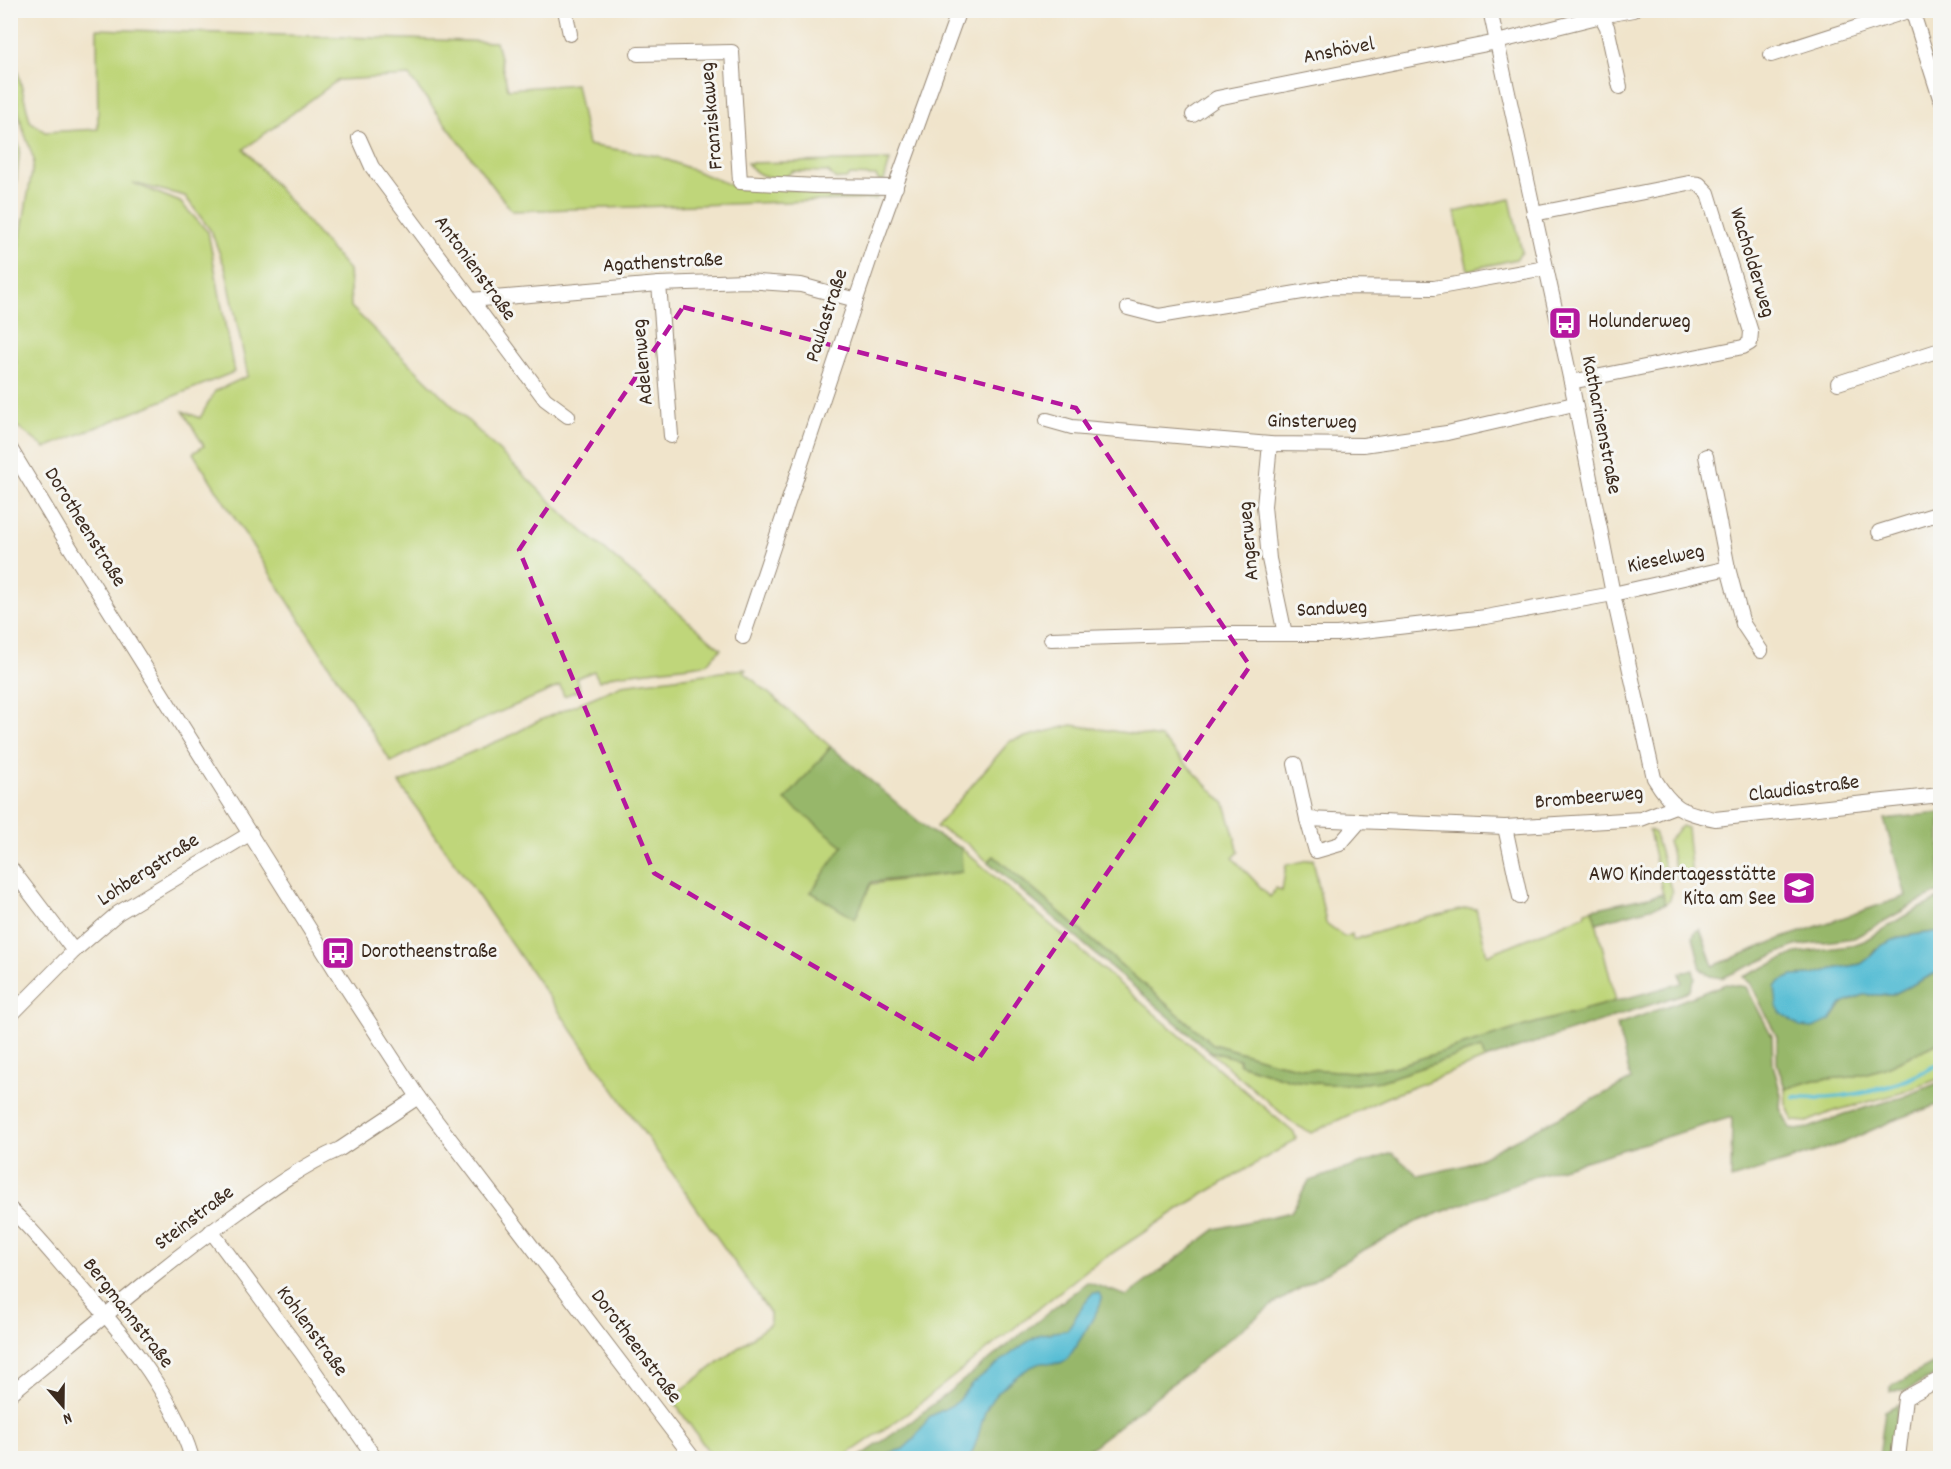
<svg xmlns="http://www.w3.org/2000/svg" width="1951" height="1469" font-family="Dekko,sans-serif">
<rect width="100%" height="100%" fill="#f6f6f2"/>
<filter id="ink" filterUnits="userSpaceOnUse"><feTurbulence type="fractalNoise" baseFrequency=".0167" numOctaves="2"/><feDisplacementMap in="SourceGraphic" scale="12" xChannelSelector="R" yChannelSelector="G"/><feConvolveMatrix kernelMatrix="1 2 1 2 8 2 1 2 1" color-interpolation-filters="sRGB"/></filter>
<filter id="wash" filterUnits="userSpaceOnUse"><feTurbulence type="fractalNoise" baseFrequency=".008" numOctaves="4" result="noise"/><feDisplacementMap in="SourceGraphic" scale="24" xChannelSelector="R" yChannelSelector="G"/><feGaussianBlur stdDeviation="1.35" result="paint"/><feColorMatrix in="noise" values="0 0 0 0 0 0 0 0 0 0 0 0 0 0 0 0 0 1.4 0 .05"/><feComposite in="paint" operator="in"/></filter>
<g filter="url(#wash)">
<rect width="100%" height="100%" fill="#f0e4cb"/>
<!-- green -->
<g fill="#bfd67a" stroke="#7d804c" stroke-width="1.5">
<polygon points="97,29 496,42 508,89 576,84 588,145 658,156 738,188 879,192 876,199 512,211 409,76 338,80 244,149 349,270 351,307 571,521 721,649 706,664 615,675 599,681 594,671 576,678 580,690 564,696 560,686 433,741 391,762 193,453 204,446 183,411 200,418 215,391 248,376 226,270 211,231 185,196 133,183 180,202 208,232 234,372 45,448 18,427 11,430 11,365 16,363 12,337 13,280 34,160 21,123 11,76 10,40 30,121 45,132 98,129"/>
<polygon points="11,125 20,148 11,229"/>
<path d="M 890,160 L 884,181 L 879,181 L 876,176 L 850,175 L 846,179 L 836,179 L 828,172 L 792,171 L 785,178 C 768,178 758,177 747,163 Z"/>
<polygon points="1510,199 1522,252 1516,259 1468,270 1455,212"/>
<polygon points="744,669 746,670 744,672 831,747 827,749 844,846 811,892 961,872 961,848 1294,1133 1296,1138 1294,1141 1182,1207 1088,1269 908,1413 842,1458 713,1458 671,1398 770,1324 770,1313 399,783 512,735 536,722 622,685"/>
<polygon points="1072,725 1161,738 1225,804 1239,852 1233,858 1270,897 1276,888 1282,891 1286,865 1313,859 1326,923 1345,937 1352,934 1353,940 1410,922 1468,908 1476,909 1487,955 1585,915 1585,911 1593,909 1616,1001 1525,1026 1393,1067 1353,1072 1307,1069 1274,1062 1213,1044 994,856 988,862 965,842 936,827 1010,741"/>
<polygon points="1681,826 1687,828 1692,877 1678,879 1668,841"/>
<polygon points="1649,830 1654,832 1672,892 1670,899 1665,904"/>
<polygon points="1940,1040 1940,1077 1938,1079 1901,1093 1831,1112 1807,1122 1793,1121 1786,1103 1785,1089 1814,1080 1851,1077 1882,1069 1934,1045"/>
<polygon points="1481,1048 1485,1059 1385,1098 1311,1133 1294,1124 1209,1051 1239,1059 1239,1064 1291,1080 1326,1084 1355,1084 1381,1081"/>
</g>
<!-- forest -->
<g fill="#97b76a" stroke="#697044" stroke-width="1.5">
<polygon points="831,747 931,832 961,848 962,872 872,882 855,919 811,892 843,846 785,800"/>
<polygon points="1940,813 1940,892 1920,901 1854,938 1795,946 1722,978 1710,976 1701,969 1693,936 1696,931 1700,929 1713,966 1780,939 1906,896 1884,819"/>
<polygon points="994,856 1213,1044 1274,1062 1307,1069 1353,1072 1393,1067 1525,1026 1682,983 1680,973 1693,970 1695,978 1690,989 1683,994 1485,1059 1481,1048 1381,1081 1355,1084 1326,1084 1291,1080 1239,1064 1239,1059 1209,1051 988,862"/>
<polygon points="1663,894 1665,904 1596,923 1593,909"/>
<polygon points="1940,898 1940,931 1900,937 1875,950 1869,958 1861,964 1833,969 1813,975 1792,976 1831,1020 1842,1004 1863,995 1892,995 1940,971 1940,1040 1934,1045 1882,1069 1851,1077 1814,1080 1785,1089 1777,1063 1777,1037 1751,984 1743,977 1796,953 1850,946 1864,941 1903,917"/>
<polygon points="1726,984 1746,987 1772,1036 1773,1064 1781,1095 1780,1108 1790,1128 1796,1130 1809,1128 1845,1114 1903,1097 1940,1082 1940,1104 1892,1121 1843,1143 1731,1179 1732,1117 1538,1175 1416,1222 1358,1253 1271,1306 1078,1458 858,1458 912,1421 1087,1282 1127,1296 1216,1229 1291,1212 1309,1181 1392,1153 1419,1176 1466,1165 1631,1080 1617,1025"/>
<polygon points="1940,1360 1940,1373 1905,1391 1890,1391 1890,1387"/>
<polygon points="1898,1404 1892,1458 1879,1458 1885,1411"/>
</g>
<!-- water -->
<g fill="#57bdd4" stroke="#497479" stroke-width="1.5">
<polygon points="1940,931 1940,971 1892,995 1863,995 1842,1004 1831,1020 1813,1028 1800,1027 1781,1013 1777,1006 1775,987 1781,981 1792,976 1813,975 1833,969 1861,964 1869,958 1880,946 1900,937"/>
<path d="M 1093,1293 L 1099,1293 C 1101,1298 1102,1297 1101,1302 C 1099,1309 1070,1358 1065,1361 C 1057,1366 1050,1362 1042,1363 C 1028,1365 1002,1387 993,1398 C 979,1416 981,1440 969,1458 L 873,1458 L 903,1449 L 914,1439 L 929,1417 L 956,1403 L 971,1384 L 1024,1344 L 1041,1334 L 1067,1330 L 1088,1298 Z"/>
</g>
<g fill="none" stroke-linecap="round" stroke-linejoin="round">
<!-- stream -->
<path stroke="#57bdd4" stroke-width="4.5" d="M 1794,1097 C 1842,1101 1901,1089 1940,1062"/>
</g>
</g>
<g filter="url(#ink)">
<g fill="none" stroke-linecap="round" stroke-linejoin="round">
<defs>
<g id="minor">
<polyline points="565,10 570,34"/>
<path d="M 1490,10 L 1571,382 L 1613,594 L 1654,778 C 1672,808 1681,812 1715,819 L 1940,795"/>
<polyline points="1598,10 1607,27 1620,87"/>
<polyline points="1912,10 1940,98"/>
<polyline points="638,54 732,52 740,182 816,186 896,187"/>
<polyline points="1771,55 1911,10"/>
<polyline points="1193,115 1217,98 1497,42 1601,16 1633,10"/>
<polyline points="359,138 372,167 545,399 568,416"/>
<polyline points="1534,214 1689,183 1699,184 1708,193 1751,332 1750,343 1743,347 1571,382"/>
<polyline points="659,284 671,436"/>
<polyline points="471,300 659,284 746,281 801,285 856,300"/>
<polyline points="1128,308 1159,316 1332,287 1434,288 1545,268"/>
<polyline points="1838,383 1940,350"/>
<polyline points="1047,420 1072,427 1270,444 1363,445 1447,433 1574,404"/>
<polyline points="1270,444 1264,506 1269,559 1285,634"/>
<polyline points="10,448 61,533 341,979 418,1097 693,1458"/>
<polyline points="1706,456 1728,568 1743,624 1761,651"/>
<polyline points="1879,532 1940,513"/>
<polyline points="743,637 875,243 959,10"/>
<polyline points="1051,639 1209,634 1337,634 1486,617 1613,594 1728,568"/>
<polyline points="1295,764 1307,819 1505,827 1641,819 1675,806"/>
<polyline points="1307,819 1316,851 1340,844 1360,821"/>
<polyline points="1505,827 1520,897"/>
<polyline points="10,867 74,951"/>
<polyline points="10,1016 74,951 118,913 251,833"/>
<path d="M 10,1209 C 30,1227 48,1249 66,1270 C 116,1326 170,1386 192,1458"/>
<polyline points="211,1231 301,1352 375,1458"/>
<path d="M 10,1394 C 85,1333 157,1270 236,1214 C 269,1190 303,1165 340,1149 L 418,1097"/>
<polyline points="1898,1458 1905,1398 1940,1379"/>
</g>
</defs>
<!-- minor casing -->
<use href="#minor" stroke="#968774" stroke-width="16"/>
<!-- minor -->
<use href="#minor" stroke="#fff" stroke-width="14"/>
</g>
</g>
<!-- marked area -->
<path fill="none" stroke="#b5179e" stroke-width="4.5" stroke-dasharray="12 8" stroke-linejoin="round" d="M 683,307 L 1076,408 L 1250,666 L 977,1061 L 654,873 L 519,550 Z"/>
<!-- icons -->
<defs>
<symbol id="bus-square" viewBox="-11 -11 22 22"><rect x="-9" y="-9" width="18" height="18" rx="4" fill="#b5179e" stroke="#f6f6f2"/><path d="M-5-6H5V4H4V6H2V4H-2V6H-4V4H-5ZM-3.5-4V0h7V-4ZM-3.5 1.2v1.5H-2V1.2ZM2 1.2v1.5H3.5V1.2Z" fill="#fff"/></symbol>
<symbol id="school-square" viewBox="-11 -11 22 22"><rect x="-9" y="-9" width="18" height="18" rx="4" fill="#b5179e" stroke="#f6f6f2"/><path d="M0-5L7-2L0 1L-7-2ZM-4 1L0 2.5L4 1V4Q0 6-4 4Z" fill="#fff"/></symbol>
</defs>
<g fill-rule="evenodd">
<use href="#bus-square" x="1546" y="304" width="38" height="38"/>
<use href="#school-square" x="1780" y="869" width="38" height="38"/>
<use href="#bus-square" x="319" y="934" width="38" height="38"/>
</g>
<g text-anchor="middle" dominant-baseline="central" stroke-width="6" stroke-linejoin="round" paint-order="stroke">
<!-- street labels -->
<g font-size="21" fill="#3b2a1e" stroke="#f6f6f2">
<text transform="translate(1339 52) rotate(-11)">Anshövel</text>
<text transform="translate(713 116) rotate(-95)">Franziskaweg</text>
<text transform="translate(1751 263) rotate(73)">Wacholderweg</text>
<text transform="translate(663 264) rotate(-3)">Agathenstraße</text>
<text transform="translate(474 269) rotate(54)">Antonienstraße</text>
<text transform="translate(828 316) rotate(-72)">Paulastraße</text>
<text transform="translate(644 362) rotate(-95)">Adelenweg</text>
<text transform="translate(1312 423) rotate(1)">Ginsterweg</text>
<text transform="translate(1600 425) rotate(79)">Katharinenstraße</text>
<text transform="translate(84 528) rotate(58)">Dorotheenstraße</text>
<text transform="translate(1250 541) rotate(-95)">Angerweg</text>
<text transform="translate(1666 560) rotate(-12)">Kieselweg</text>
<text transform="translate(1332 610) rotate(-3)">Sandweg</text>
<text transform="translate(1804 790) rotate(-7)">Claudiastraße</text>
<text transform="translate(1589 799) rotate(-5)">Brombeerweg</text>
<text transform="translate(149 871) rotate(-33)">Lohbergstraße</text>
<text transform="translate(195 1219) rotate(-37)">Steinstraße</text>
<text transform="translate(127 1314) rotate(52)">Bergmannstraße</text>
<text transform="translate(311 1332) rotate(54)">Kohlenstraße</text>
<text transform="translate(635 1347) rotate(53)">Dorotheenstraße</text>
</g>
<!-- poi labels -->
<g font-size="21" fill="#3b2a1e" stroke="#f6f6f2" text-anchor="start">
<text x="1588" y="323">Holunderweg</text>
<text x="1776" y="876" text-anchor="end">AWO Kindertagesstätte<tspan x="1776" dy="24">Kita am See</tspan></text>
<text x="361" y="953">Dorotheenstraße</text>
</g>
</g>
<!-- margin -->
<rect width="1951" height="1469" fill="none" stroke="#f6f6f2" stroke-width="36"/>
<!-- north arrow -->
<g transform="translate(63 1406) rotate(160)" stroke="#f6f6f2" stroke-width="4.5" paint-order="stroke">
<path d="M0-4.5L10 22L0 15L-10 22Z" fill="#3b2a1e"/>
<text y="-9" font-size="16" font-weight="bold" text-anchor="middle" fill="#3b2a1e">N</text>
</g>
</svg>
